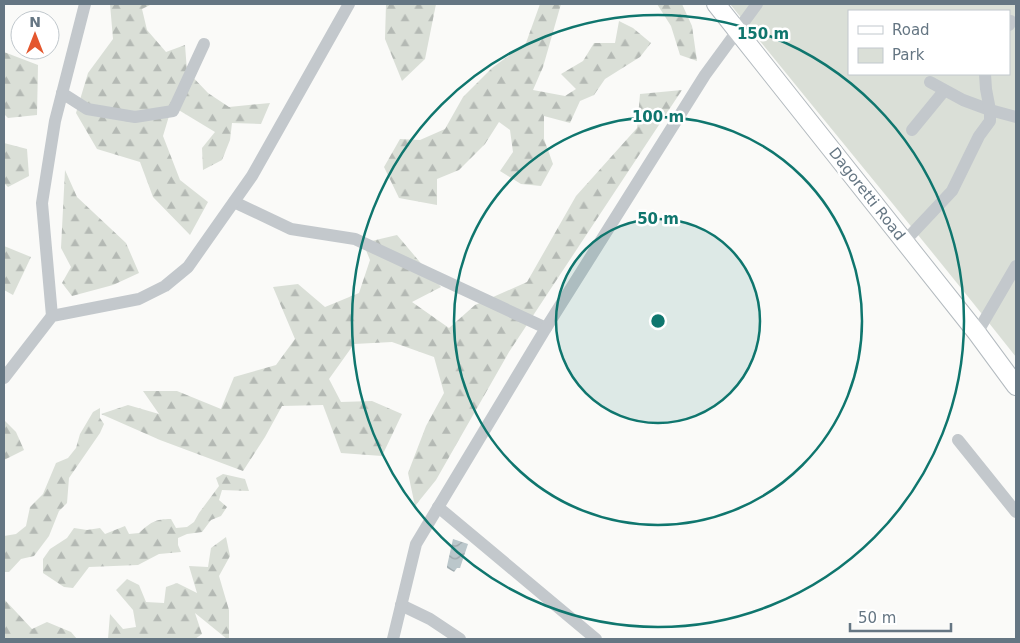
<svg xmlns="http://www.w3.org/2000/svg" width="1020" height="643" font-family="'DejaVu Sans',sans-serif">
<defs>
<pattern id="forest-firs" width="22" height="20" patternUnits="userSpaceOnUse" patternTransform="scale(1.25)"><rect width="22" height="20" fill="#dadfd7"/><path d="M5 1l3.5 6h-7zM16 11l3.5 6h-7z" fill="#b4b9b4"/></pattern>
<pattern id="water-waves" width="16" height="10" patternUnits="userSpaceOnUse" patternTransform="scale(1.25)"><rect width="16" height="10" fill="#bbc7cb"/><path d="M0 5q4-4 8 0t8 0" fill="none" stroke="#9ca6aa"/></pattern>
</defs>
<rect width="100%" height="100%" fill="#fafaf8"/>
<!-- green -->
<path fill="#dadfd7" fill-rule="evenodd" d="M 730,4 L 1016,4 L 1016,357 C 922,238 825,122 730,4 ZM 849,11 L 1009,11 L 1009,74 L 849,74 Z"/>
<!-- forest -->
<g fill="url(#forest-firs)">
<polygon points="110,4 152,4 142,9 147,30 166,52 185,45 187,71 208,93 229,107 270,103 261,124 232,123 230,140 222,160 203,170 202,148 215,132 172,106 163,136 180,180 208,202 190,235 153,197 140,162 97,149 76,113 88,73 113,39"/>
<polygon points="386,4 436,4 425,59 402,81 385,39"/>
<polygon points="540,4 561,4 543,67 533,90 565,96 576,89 561,74 583,61 594,43 615,43 619,21 633,28 651,43 640,57 605,79 594,95 580,101 570,123 544,116 544,139 553,164 541,186 521,184 500,171 513,152 510,130 499,122 485,144 459,170 437,179 437,205 399,198 384,167 400,139 420,140 445,129 463,97 492,68 526,43"/>
<polygon points="657,4 682,4 692,26 697,61 680,55 671,26"/>
<polygon points="4,52 38,65 37,115 8,118 4,114"/>
<polygon points="682,90 509,352 436,480 415,506 408,473 426,426 444,393 434,357 392,342 354,344 329,379 341,402 372,401 402,414 382,456 341,453 323,405 282,406 265,437 243,471 160,440 101,414 128,405 159,414 143,391 177,391 221,409 234,377 276,365 295,339 273,287 298,284 325,307 359,293 370,260 363,243 397,235 441,287 412,302 449,328 475,305 527,282 576,196 637,128 640,94"/>
<polygon points="4,143 27,149 29,176 8,187 4,183"/>
<polygon points="65,170 77,197 126,243 139,273 113,285 72,296 62,283 71,267 61,248"/>
<polygon points="4,246 31,257 13,295 4,290"/>
<polygon points="100,408 100,418 104,424 100,433 69,478 67,503 59,511 49,536 34,556 21,559 9,572 4,572 4,536 16,534 26,526 30,507 43,494 56,463 68,458 76,448 80,434 93,412"/>
<polygon points="4,420 16,432 24,450 4,460"/>
<path d="M 223,474 L 245,479 L 249,491 L 222,490 L 219,500 L 227,507 L 221,516 L 211,520 L 202,532 L 187,534 L 178,538 L 178,545 L 181,552 L 159,554 L 138,565 L 89,567 L 73,588 L 64,587 L 43,573 L 43,559 L 50,549 L 67,538 L 74,528 L 87,530 L 100,528 L 105,534 L 125,526 L 129,534 L 139,533 C 151,522 155,519 171,519 L 176,528 L 187,527 L 194,522 L 199,513 L 219,486 L 216,478 Z"/>
<polygon points="226,537 230,556 219,576 229,610 229,639 227,639 195,613 202,634 195,639 108,639 110,614 123,629 136,627 133,610 116,590 127,579 139,585 146,602 164,603 166,587 177,583 197,593 189,566 208,567 211,548"/>
<polygon points="4,599 32,629 47,622 71,632 77,639 4,639"/>
</g>
<!-- water -->
<polygon fill="url(#water-waves)" points="453,539 468,544 460,568 457,568 454,572 447,568 447,566"/>
<g fill="none" stroke-linecap="round" stroke-linejoin="round">
<defs>
<polyline id="secondary" points="716,4 977,333 1016,386"/>
</defs>
<!-- secondary casing -->
<use href="#secondary" stroke="#b3babf" stroke-width="20"/>
<!-- minor -->
<g stroke="#c3c8cc" stroke-width="12">
<polyline points="1009,25 1011,21"/>
<polyline points="930,82 963,100 990,110 1016,117"/>
<polyline points="62,93 87,109 135,117 173,111 204,44"/>
<polyline points="912,130 944,91"/>
<polyline points="234,202 291,229 355,239 546,328"/>
<polyline points="904,242 952,191 979,136 990,121 990,110 986,89 985,74"/>
<polyline points="52,316 42,203 55,121 85,4"/>
<polyline points="977,333 1016,266"/>
<polyline points="4,378 52,316 139,299 165,286 188,267 252,176 349,4"/>
<polyline points="958,440 1016,512"/>
<polyline points="438,507 596,639"/>
<polyline points="401,605 430,619 460,639"/>
<polyline points="393,639 416,544 546,328 705,75 757,4"/>
</g>
<!-- secondary -->
<use href="#secondary" stroke="#fff" stroke-width="18"/>
</g>
<!-- distance rings -->
<circle cx="658" cy="321" r="102" fill="#0f766e" fill-opacity=".12"/>
<g fill="none" stroke="#0f766e" stroke-width="2.5">
<circle cx="658" cy="321" r="102"/>
<circle cx="658" cy="321" r="204"/>
<circle cx="658" cy="321" r="306"/>
</g>
<g text-anchor="middle" dominant-baseline="central" stroke-width="5" stroke-linejoin="round" paint-order="stroke">
<!-- street labels -->
<g font-size="15" fill="#657683" stroke="#fff">
<text transform="translate(867 194) rotate(52)">Dagoretti Road</text>
</g>
</g>
<circle cx="658" cy="321" r="8" fill="#0f766e" stroke="#fff" stroke-width="2.5"/>
<g font-size="15" text-anchor="middle" font-weight="bold" fill="#0f766e" stroke="#fff" stroke-width="5" stroke-linejoin="round" paint-order="stroke">
<text x="763" y="39">150 m</text>
<text x="658" y="122">100 m</text>
<text x="658" y="224">50 m</text>
</g>
<!-- border -->
<rect width="1020" height="643" fill="none" stroke="#657683" stroke-width="10"/>
<!-- legend -->
<rect x="848" y="10" width="162" height="65" fill="#ffffff" stroke="#c1c8cd"/>
<rect x="858" y="26" width="25" height="8" fill="#ffffff" stroke="#c1c8cd"/>
<text x="892" y="35" font-size="15" fill="#657683">Road</text>
<rect x="858" y="48" width="25" height="15" fill="#dadfd7" stroke="#c1c8cd"/>
<text x="892" y="60" font-size="15" fill="#657683">Park</text>
<!-- north arrow -->
<g transform="translate(35 35)"><circle r="24" fill="#ffffff" stroke="#c1c8cd"/>
<path d="M0-4L9 19L0 12L-9 19Z" fill="#e4572e"/>
<text y="-8" font-size="14" font-weight="bold" text-anchor="middle" fill="#657683">N</text>
</g>
<!-- scale -->
<path d="M850 623v8h101v-8" fill="none" stroke="#657683" stroke-width="2.5"/>
<text x="858" y="623" font-size="15" fill="#657683" stroke="#ffffff" stroke-width="4" paint-order="stroke">50 m</text>
</svg>
